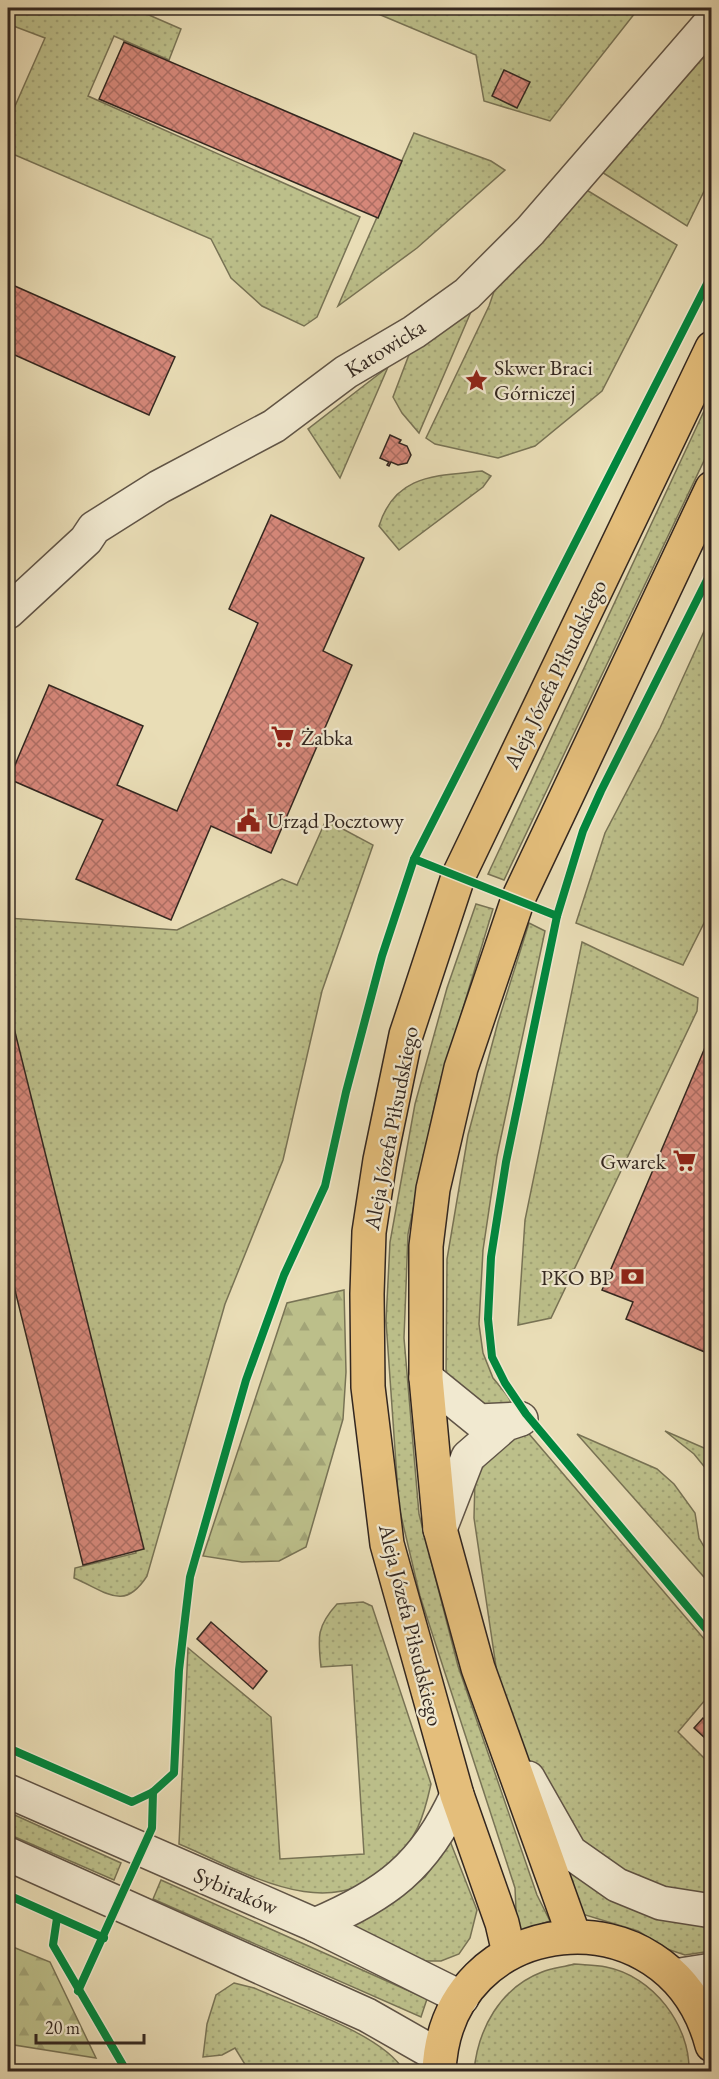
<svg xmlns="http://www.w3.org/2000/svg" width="719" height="2079" font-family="'EB Garamond',serif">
<defs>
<pattern id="grass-dots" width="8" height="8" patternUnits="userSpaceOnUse" patternTransform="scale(1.5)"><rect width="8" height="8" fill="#bcbf8a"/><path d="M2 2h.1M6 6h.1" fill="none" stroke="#a2a477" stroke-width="1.8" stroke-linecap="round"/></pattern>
<pattern id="forest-firs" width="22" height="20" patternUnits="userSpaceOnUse" patternTransform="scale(1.5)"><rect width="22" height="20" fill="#bcbf8a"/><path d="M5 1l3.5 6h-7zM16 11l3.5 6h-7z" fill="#a2a477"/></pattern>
<pattern id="building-cross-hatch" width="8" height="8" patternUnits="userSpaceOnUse" patternTransform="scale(1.5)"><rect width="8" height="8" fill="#d58779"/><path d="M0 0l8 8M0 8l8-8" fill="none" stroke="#ad6e63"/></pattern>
</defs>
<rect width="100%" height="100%" fill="#e9ddb6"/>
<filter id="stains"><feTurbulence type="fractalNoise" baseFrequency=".00333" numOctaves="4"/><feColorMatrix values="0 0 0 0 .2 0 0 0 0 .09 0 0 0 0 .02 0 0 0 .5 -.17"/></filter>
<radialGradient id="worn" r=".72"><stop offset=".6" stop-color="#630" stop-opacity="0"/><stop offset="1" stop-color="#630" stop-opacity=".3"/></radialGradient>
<!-- grass -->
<g fill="url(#grass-dots)" stroke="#787355" stroke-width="1.5">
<polygon points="8,8 133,8 181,29 169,60 114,36 88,96 360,217 317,317 304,326 262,306 231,278 211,239 8,152 8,122 45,38 8,24"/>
<polygon points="364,8 639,8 550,121 484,101 476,55"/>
<polygon points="711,31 711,177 687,226 597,169"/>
<polygon points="414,133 491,161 505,170 417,248 338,306"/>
<polygon points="580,186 677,245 602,391 535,446 498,458 435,444 426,438 489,306 499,277"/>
<polygon points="476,300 419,433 402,413 393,397 410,352"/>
<polygon points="388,367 340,478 308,429"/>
<polygon points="711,396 711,446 504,880 488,874"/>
<path d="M 482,471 L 491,476 L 483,487 L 399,550 L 379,526 C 395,474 436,476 482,471 Z"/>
<polygon points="711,616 711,909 683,965 576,923 605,833 660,728"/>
<path d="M 326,820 L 373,845 L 322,991 L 283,1160 L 225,1304 L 147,1576 C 124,1612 107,1592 74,1578 L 75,1568 L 136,1553 L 8,1057 L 8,918 L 177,930 L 282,879 L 297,885 Z"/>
<polygon points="476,904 493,909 437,1094 408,1234 404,1338 419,1514 458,1666 537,1895 550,1921 517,1932 515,1888 420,1596 399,1507 386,1321 390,1242 415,1104 447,988"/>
<polygon points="529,923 545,931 497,1156 483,1250 479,1324 483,1353 493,1378 507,1395 530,1435 711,1647 711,1693 678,1732 707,1761 711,1757 711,1902 618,1872 563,1824 532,1778 498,1680 474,1518 475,1478 486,1457 446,1380 447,1259 468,1135 498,1022"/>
<polygon points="582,942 698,998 697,1011 551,1318 518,1325 525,1220"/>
<polygon points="665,1431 711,1451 711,1475 694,1454"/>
<polygon points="577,1434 657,1469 674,1484 695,1513 699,1538 711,1559 711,1585"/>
<path d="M 363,1602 L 372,1606 L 431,1784 C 423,1820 417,1837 391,1864 C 329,1927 246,1872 179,1844 L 188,1648 L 271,1717 L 280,1859 L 364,1854 L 352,1665 L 321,1667 C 318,1638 316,1627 337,1604 Z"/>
<polygon points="8,1812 121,1863 114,1880 8,1834"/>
<polygon points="450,1841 477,1910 470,1938 459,1954 441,1961 420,1961 347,1922 384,1907 425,1877"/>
<polygon points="556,1853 711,1927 711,1951 685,1955 667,1949 638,1931 582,1914"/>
<polygon points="161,1880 427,1999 421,2017 153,1899"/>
<path d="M 574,1964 C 585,1965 596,1965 606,1967 C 653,1976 690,2025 689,2071 L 474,2071 C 478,2029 500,1988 542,1972 C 552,1968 564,1967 574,1964 Z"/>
<path d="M 234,1983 L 254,1988 C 294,2006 383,2034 404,2071 L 249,2071 L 235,2048 L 222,2055 L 203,2057 L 207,2024 L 216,1995 Z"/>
</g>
<!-- forest -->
<g fill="url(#forest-firs)" stroke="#787355" stroke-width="1.5">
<polygon points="344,1290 346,1372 343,1419 306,1547 279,1561 242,1562 203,1556 287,1303"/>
<polygon points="8,1945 50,1962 96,2058 8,2044"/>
</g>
<!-- building -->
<g fill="url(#building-cross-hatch)" stroke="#332720" stroke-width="1.5">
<polygon points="124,42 402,161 378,218 99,99"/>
<polygon points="504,70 530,82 517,108 492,96"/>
<polygon points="8,283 175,357 149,415 8,352"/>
<polygon points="390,435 401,440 399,443 407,446 411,455 407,463 398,465 391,462 389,466 387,465 389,462 380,458"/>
<polygon points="271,515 364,558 323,651 352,665 271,853 211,826 171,920 76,879 103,820 9,779 49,685 143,726 117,785 177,811 258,623 229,609"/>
<polygon points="8,1004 144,1549 83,1565 8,1262"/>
<polygon points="712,1031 712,1355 626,1319 633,1302 602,1290"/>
<polygon points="211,1622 267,1671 253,1689 197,1639"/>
<polygon points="703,1718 712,1726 705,1738 694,1728"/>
</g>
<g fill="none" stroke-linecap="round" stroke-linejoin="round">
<defs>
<g id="minor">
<polyline points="8,612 86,540 94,528 159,487 274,426 346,372 414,332 467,294 530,231 712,21"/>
<polyline points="426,1378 479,1421 520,1419"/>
<polyline points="440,1529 468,1457 506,1424 521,1419"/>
<polyline points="528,1778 570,1852 617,1885 661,1903 712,1911"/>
<polyline points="8,1791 315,1925 462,1998"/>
<polyline points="8,1854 367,2015 439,2056"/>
<path d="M 315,1925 C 386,1895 425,1866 457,1795"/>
<polyline points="674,1976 712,1970"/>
</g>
<g id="major">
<polyline points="574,1936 478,1668 440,1529 426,1378 426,1246 433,1189 461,1068 518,899 712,488"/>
<polyline points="509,1953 502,1923 457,1795 387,1544 368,1387 367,1294 369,1232 380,1160 406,1035 458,877 712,348"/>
<path d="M 439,2072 C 445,1909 670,1886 712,2045"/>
</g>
</defs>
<!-- minor casing -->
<use href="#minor" stroke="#605446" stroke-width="36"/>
<!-- major casing -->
<use href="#major" stroke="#332720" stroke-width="36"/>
<!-- minor -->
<use href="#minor" stroke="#f1e9d0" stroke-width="33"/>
<!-- major -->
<use href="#major" stroke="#e4be7b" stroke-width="33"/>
<defs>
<g id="cycleway">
<polyline points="712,570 601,791 583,831 557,916 506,1162 491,1257 488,1319 492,1357 505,1383 526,1414 712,1636"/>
<polyline points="414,859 557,916"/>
<polyline points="8,1748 132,1802 153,1792 174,1773 179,1670 190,1577 246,1380 284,1275 325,1186 346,1092 382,956 414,859 712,274"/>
<polyline points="8,1895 104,1938"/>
<polyline points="57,1918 53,1945 127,2072"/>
<polyline points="78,1991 152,1828 153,1792"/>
</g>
</defs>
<!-- cycleway casing -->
<use href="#cycleway" stroke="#f1e9d0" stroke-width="11"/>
<!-- cycleway -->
<use href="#cycleway" stroke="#00873e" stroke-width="8"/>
</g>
<!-- icons -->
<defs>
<symbol id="sight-bare" viewBox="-9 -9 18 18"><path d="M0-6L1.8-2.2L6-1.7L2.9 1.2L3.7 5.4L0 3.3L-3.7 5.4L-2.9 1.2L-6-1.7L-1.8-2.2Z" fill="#8f2418" stroke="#f1e9d0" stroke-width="2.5" paint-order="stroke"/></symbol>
<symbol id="supermarket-bare" viewBox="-9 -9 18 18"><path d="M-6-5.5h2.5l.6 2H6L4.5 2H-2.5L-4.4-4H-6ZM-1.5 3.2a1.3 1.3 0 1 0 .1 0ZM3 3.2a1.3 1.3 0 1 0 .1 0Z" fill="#8f2418" stroke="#f1e9d0" stroke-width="2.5" paint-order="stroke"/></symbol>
<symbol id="civic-bare" viewBox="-9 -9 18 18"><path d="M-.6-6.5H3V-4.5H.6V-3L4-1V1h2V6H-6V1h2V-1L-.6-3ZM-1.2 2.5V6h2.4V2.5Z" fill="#8f2418" stroke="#f1e9d0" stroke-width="2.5" paint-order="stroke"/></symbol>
<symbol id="bank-bare" viewBox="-9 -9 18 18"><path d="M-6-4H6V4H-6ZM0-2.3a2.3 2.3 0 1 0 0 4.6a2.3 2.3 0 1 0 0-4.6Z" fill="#8f2418" stroke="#f1e9d0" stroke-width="2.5" paint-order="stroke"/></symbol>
</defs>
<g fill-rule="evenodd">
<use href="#sight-bare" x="460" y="364" width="33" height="33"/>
<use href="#supermarket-bare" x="266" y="720" width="33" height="33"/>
<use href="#civic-bare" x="232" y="804" width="33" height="33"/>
<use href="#supermarket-bare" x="668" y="1144" width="33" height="33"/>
<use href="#bank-bare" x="616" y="1260" width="33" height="33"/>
</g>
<g text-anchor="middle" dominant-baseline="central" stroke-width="4.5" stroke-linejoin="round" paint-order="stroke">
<!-- street labels -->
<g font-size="22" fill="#332720" stroke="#f1e9d0">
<text transform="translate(385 348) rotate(-32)">Katowicka</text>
<text transform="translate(555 674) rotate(-64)">Aleja Józefa Piłsudskiego</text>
<text transform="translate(391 1128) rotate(-79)">Aleja Józefa Piłsudskiego</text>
<text transform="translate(411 1625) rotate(76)">Aleja Józefa Piłsudskiego</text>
<text transform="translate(236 1891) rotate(23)">Sybiraków</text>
</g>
<!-- poi labels -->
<g font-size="22" fill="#332720" stroke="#f1e9d0" text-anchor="start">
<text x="494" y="367">Skwer Braci<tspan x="494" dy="25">Górniczej</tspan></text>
<text x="301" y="737">Żabka</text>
<text x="267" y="820">Urząd Pocztowy</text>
<text x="666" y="1161" text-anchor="end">Gwarek</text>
<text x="614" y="1277" text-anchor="end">PKO BP</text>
</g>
</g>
<!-- margin -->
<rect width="719" height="2079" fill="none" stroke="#e9ddb6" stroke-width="30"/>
<rect x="9" y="9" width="701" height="2061" fill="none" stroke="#332720" stroke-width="3"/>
<rect x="15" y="15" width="689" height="2049" fill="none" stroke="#332720" stroke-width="1.5"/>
<!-- scale -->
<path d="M36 2034v9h108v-9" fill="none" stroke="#332720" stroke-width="3"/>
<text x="45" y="2034" font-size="18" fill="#332720" stroke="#f1e9d0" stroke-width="4.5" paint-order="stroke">20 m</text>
<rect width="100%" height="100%" filter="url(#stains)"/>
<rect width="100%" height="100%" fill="url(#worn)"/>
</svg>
